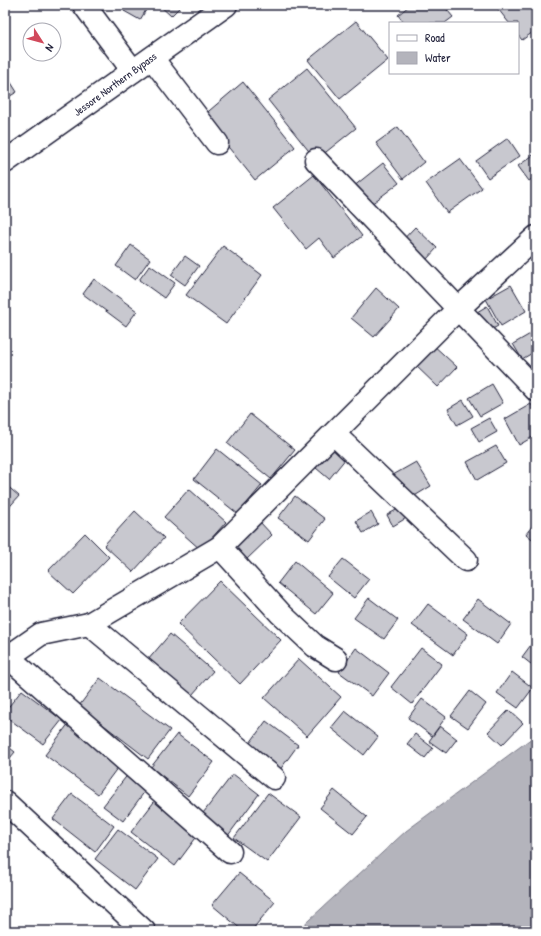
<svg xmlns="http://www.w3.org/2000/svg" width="541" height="936" font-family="'Patrick Hand',sans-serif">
<rect width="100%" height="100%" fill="#fff"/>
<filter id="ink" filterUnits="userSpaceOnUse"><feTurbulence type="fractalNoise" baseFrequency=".025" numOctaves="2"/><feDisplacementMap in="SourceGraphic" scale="8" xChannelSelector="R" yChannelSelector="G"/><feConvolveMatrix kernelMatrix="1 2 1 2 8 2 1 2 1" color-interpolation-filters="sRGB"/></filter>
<g filter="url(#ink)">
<!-- water -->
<polygon fill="#b4b4bc" stroke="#7a7a88" points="536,735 536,931 297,931 406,831"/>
<!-- building -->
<g fill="#c8c8cf" stroke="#22223b">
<polygon points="128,5 149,5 140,20 124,11"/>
<polygon points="159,5 182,5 171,16"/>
<polygon points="410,5 443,5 453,17 445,23 404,23 398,15"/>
<polygon points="495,5 533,5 536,10 536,30 522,40 518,35 518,23 509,23"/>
<polygon points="356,21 388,60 340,99 308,60"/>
<polygon points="104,41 109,47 103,53 98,47"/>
<polygon points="307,68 356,128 316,160 268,100"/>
<polygon points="5,73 17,92 5,99"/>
<polygon points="243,82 295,147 255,180 203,116"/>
<polygon points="398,127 424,162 403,179 376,143"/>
<polygon points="508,138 520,156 488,178 476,161"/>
<polygon points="536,153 536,176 529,181 518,166"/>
<polygon points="460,159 482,188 447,213 426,183"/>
<polygon points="383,163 399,183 362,211 348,191"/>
<polygon points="314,175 362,236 334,258 319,238 306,249 273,208"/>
<polygon points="415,227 437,248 416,271 394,249"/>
<polygon points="131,245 150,259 135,280 116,266"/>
<polygon points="223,246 262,275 226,324 186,295"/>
<polygon points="185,256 199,266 185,285 171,275"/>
<polygon points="150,265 175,283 164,298 139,280"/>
<polygon points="94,279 137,311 126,326 83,294"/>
<polygon points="511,285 526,311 501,326 486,299"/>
<polygon points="376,288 399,309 374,337 351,318"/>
<polygon points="487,306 498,326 478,337 467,318"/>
<polygon points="532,333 536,340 536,351 522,359 513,344"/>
<polygon points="431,343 457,367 438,387 413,363"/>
<polygon points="492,384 503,403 480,416 469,398"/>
<polygon points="463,400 473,416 457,425 448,409"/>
<polygon points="531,404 536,413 536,435 519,445 505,419"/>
<polygon points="250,414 295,450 271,479 227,443"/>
<polygon points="489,418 497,432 479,442 471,428"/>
<polygon points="338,441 351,452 329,479 316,468"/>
<polygon points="496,446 506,463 477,480 467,462"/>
<polygon points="217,449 262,485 238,514 194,479"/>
<polygon points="416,462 431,486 408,500 393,475"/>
<polygon points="5,484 19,496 5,512"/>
<polygon points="189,489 226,522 201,550 164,517"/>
<polygon points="295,496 325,519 309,540 278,518"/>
<polygon points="407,504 413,514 393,526 387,515"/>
<polygon points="135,511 164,538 133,572 104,545"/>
<polygon points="371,512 378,524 363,533 356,521"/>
<polygon points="536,521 536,542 526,534"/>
<polygon points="260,522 272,535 245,561 232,547"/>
<polygon points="85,533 109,557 73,594 48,571"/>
<polygon points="343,559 369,579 354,598 328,577"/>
<polygon points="295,561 333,593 316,614 278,583"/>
<polygon points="220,581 281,640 240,684 178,624"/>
<polygon points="369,598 398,620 384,639 354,618"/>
<polygon points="478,599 511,624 497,644 463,619"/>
<polygon points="428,604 468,634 453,655 412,625"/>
<polygon points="170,634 213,671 185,703 142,667"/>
<polygon points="536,638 536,668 522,657"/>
<polygon points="356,648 389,673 372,696 339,672"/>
<polygon points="421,648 442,664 412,704 391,687"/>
<polygon points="299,659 341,697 307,736 264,698"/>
<polygon points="512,672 533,688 518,708 497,693"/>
<polygon points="100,678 170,730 148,759 79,706"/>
<polygon points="22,690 62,720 43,744 5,716 5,711"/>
<polygon points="470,691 486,704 468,728 451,716"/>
<polygon points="422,699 446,717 432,736 408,718"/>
<polygon points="509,710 523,723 502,745 488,732"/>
<polygon points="345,711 378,737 364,755 331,728"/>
<polygon points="266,721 298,745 274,778 242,754"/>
<polygon points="69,723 121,763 98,794 45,755"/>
<polygon points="440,726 457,739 446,753 429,741"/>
<polygon points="177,734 214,762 188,796 151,767"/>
<polygon points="415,734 433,748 425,758 407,744"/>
<polygon points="5,744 15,752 5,764"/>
<polygon points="129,773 148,787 123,821 103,806"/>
<polygon points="233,774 259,794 227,837 200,817"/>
<polygon points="334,790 367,817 353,834 320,808"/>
<polygon points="268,793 301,817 267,862 234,838"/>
<polygon points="72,794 114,826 95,852 53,819"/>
<polygon points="157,798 201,831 175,866 131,832"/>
<polygon points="118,829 158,859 135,890 95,859"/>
<polygon points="239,873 275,902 251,931 243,931 212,905"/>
</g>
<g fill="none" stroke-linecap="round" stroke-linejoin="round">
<defs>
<g id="minor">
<polyline points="84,5 133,71"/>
<polyline points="152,58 217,143"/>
<polyline points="316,160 536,390"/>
<polyline points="334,434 466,560"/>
<polyline points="220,547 281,614 315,646 336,659"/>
<polyline points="89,624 274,778"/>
<polyline points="8,657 230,852"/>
<polyline points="5,659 41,634 89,624 220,547 458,309 536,237"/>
<polyline points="5,802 144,931"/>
</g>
<polyline id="highway" points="5,162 226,5"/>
</defs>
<!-- minor casing -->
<use href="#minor" stroke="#22223b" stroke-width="25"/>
<!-- highway casing -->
<use href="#highway" stroke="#22223b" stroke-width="25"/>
<!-- minor -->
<use href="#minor" stroke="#fff" stroke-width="22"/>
<!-- highway -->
<use href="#highway" stroke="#fff" stroke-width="22"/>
</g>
</g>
<g text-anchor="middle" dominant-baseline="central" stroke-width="3.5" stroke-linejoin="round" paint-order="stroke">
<!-- street labels -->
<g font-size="11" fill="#22223b" stroke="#fff">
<text transform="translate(115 84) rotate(-36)">Jessore Northern Bypass</text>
</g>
</g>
<!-- margin -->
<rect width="541" height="936" fill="none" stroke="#fff" stroke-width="20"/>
<rect x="10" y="10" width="521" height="916" fill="none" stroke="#22223b" stroke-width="1.5" filter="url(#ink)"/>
<!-- legend -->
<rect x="389" y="22" width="130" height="52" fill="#ffffff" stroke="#a7a7b1"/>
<rect x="397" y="35" width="20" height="6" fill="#ffffff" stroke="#a7a7b1"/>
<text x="425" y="42" font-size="12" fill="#22223b">Road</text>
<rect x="397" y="52" width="20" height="12" fill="#b4b4bc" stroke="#a7a7b1"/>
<text x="425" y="62" font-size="12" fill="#22223b">Water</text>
<!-- north arrow -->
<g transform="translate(42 42) rotate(126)"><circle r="19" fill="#ffffff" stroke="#a7a7b1"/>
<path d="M0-3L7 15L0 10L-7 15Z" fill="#d1495b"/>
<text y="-6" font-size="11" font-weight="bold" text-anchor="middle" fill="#22223b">N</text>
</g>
</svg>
